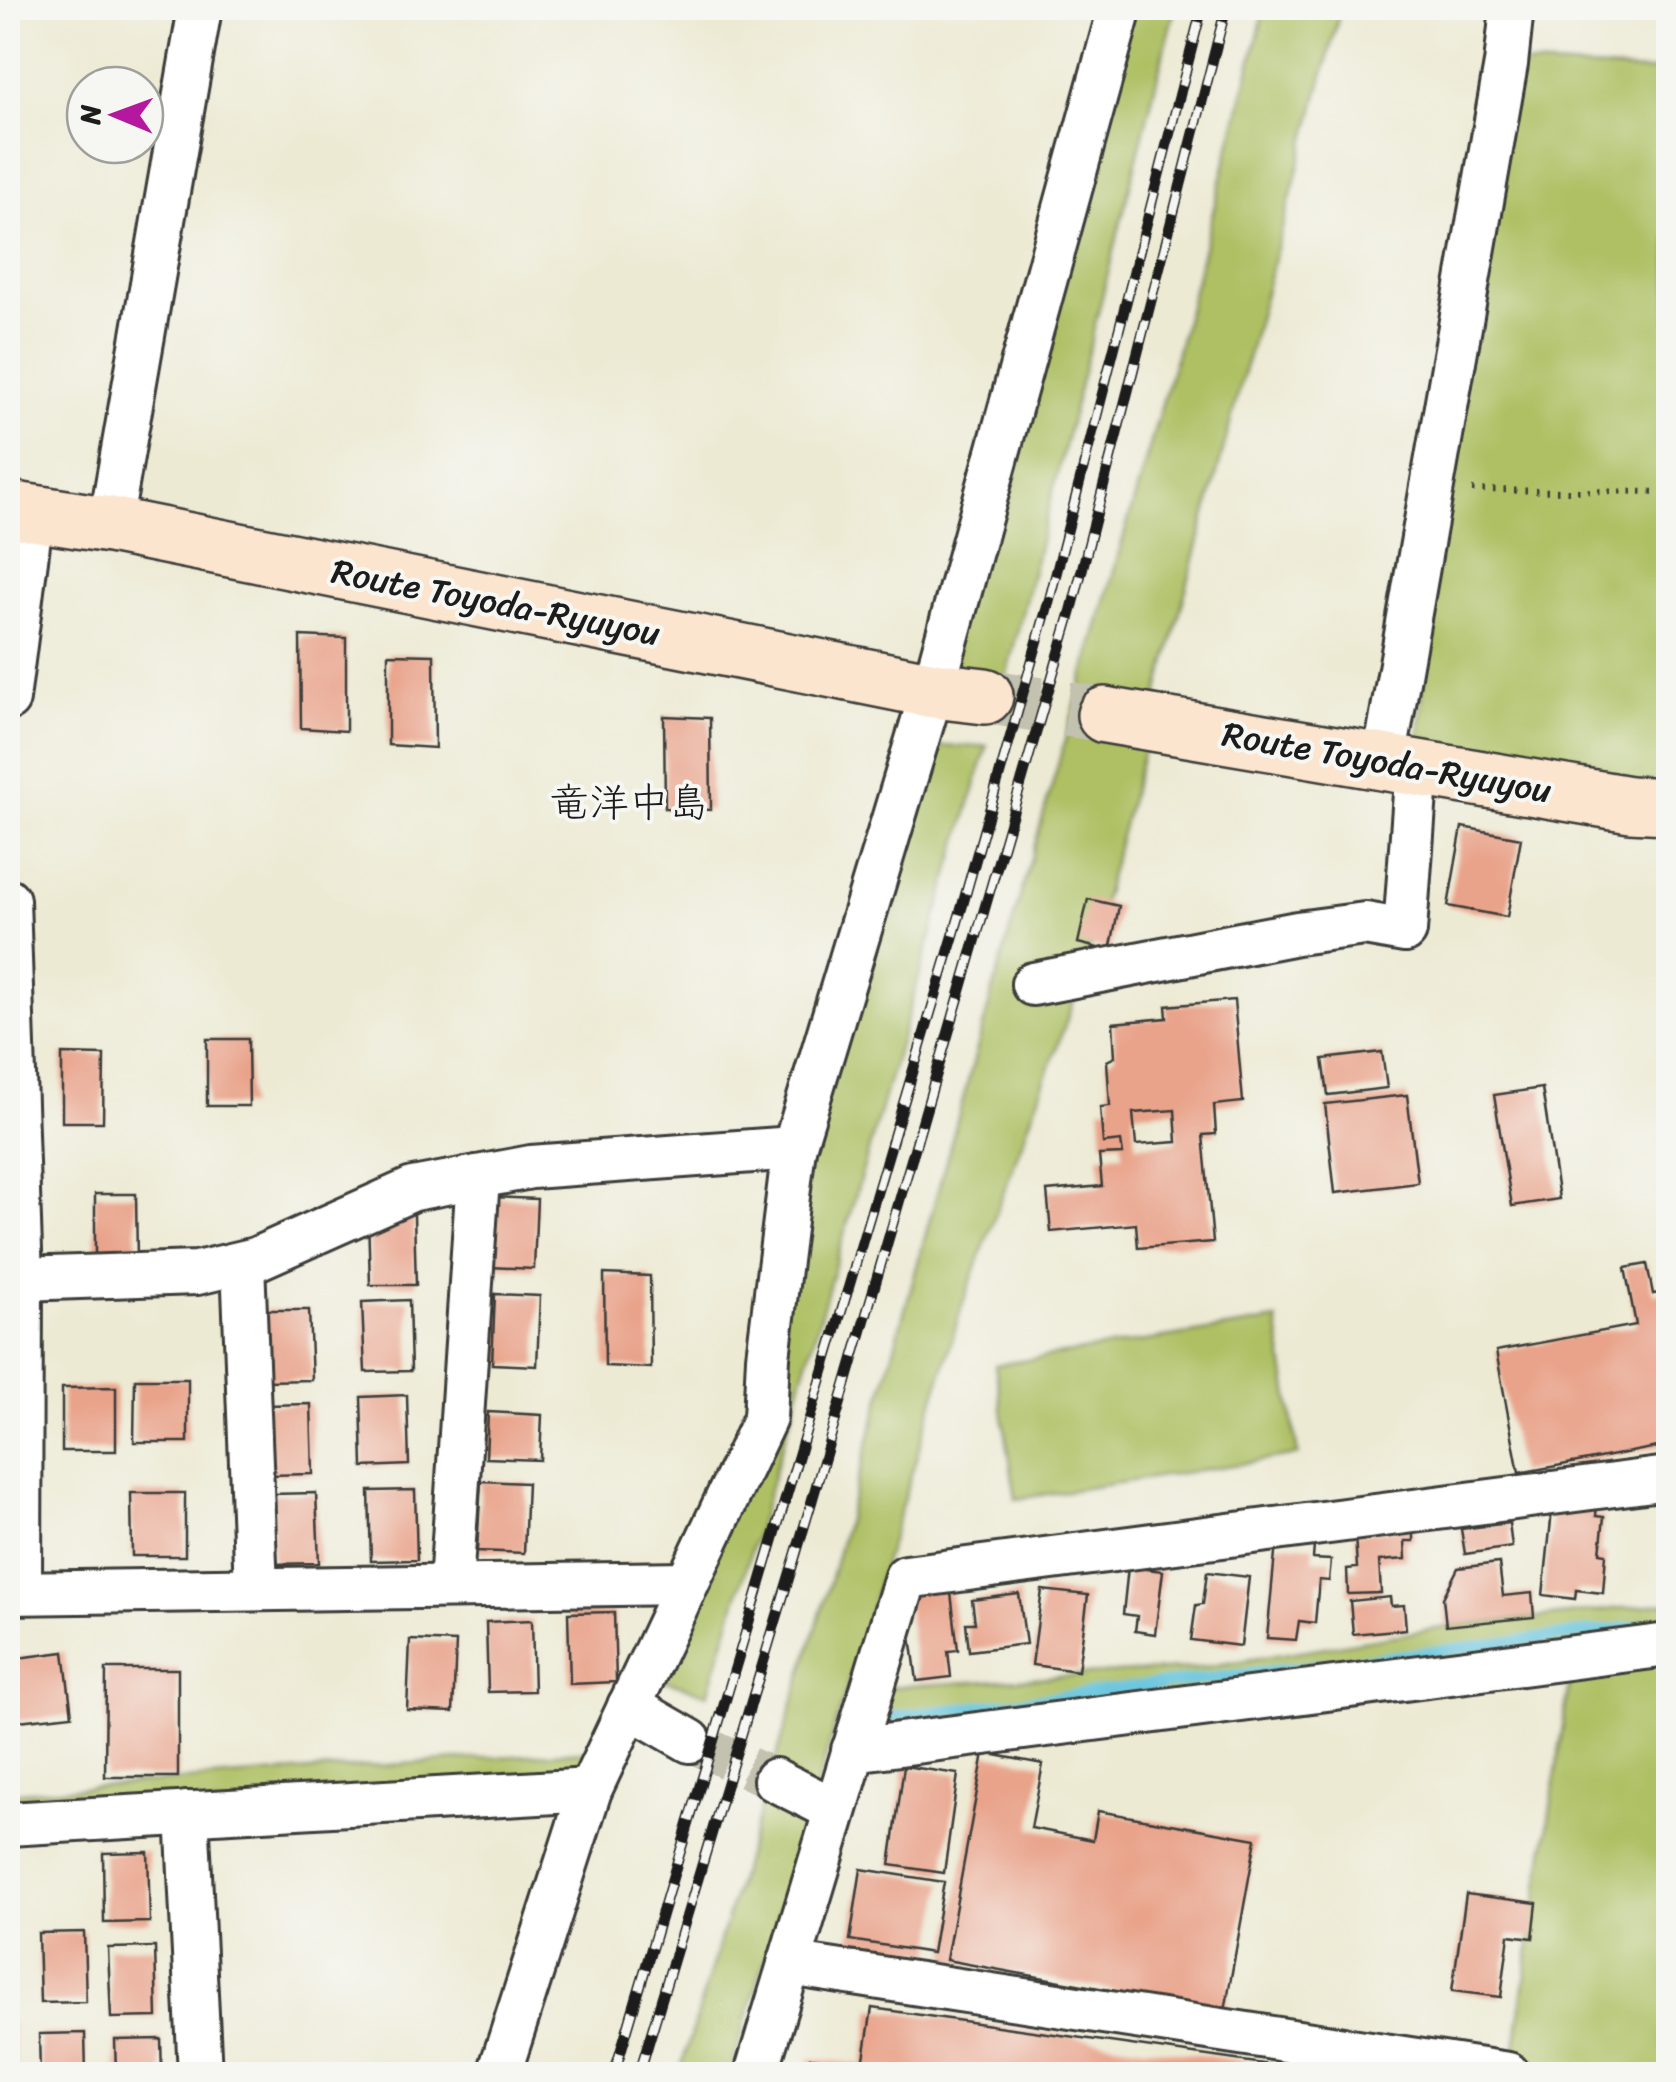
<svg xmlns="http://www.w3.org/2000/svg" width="1676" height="2082" font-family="Sriracha,'Klee One',sans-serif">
<rect width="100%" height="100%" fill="#f6f6f2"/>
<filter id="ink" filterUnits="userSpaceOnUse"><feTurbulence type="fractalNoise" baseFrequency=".01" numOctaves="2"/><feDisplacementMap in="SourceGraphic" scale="20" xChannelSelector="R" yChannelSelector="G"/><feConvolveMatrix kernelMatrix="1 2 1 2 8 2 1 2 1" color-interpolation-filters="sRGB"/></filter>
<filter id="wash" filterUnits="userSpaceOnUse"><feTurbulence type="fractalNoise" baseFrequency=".0048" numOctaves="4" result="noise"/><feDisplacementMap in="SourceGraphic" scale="40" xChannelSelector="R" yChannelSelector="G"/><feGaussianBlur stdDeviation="2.25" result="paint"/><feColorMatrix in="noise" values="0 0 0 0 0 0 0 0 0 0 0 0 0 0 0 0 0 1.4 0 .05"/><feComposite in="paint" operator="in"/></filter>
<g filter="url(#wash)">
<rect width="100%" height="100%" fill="#edead4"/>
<!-- green -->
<g fill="#aec063" stroke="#656e40" stroke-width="2.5">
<polygon points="1123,8 1175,8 1004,685 938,671"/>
<polygon points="1265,8 1341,8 1083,976 963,1303 730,2074 679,2074 825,1599 997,976 1180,341"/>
<polygon points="1506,64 1668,72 1668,803 1417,766 1442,420"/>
<path d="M 987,746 C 893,1062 804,1379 708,1694 L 644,1674 L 762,1423 L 794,1148 L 915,747 Z"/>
<polygon points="1277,1320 1298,1455 1016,1499 995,1365"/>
<polygon points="1668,1603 1668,1648 874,1739 888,1687 1198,1668 1435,1629"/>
<polygon points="1668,1657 1668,2074 1511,2074 1570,1678"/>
<polygon points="596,1750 580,1790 8,1815 8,1793"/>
</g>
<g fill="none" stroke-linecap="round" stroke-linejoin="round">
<!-- stream -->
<polyline stroke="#5fc2dd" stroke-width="12" points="871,1725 885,1718 1668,1623"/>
</g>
<g id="blocks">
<!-- building -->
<g fill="#e9a38a" fill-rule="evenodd">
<polygon points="300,636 346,638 346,731 301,728"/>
<polygon points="388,654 434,655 435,748 388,745"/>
<polygon points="664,716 710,718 711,810 665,808"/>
<polygon points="1462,827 1521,838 1507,917 1448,906"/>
<polygon points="1088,899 1119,906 1110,951 1078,943"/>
<path d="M 1234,1000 L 1243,1102 L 1214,1105 L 1216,1134 L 1203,1135 L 1213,1242 L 1138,1248 L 1136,1224 L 1051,1232 L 1047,1191 L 1102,1186 L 1099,1155 L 1123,1154 L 1121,1141 L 1103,1143 L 1100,1107 L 1110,1106 L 1107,1061 L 1115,1057 L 1113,1023 L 1167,1018 L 1166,1006 ZM 1175,1110 L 1177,1142 L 1136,1145 L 1133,1113 Z"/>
<polygon points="207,1039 248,1039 249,1106 207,1106"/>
<polygon points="1382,1052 1387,1088 1328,1095 1323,1059"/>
<polygon points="62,1054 104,1055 103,1122 62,1122"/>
<polygon points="1542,1088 1559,1199 1512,1206 1494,1095"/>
<polygon points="1407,1095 1418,1183 1335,1193 1325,1104"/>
<polygon points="95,1194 136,1194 137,1261 95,1261"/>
<polygon points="491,1197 537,1199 534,1269 489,1267"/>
<polygon points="414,1214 416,1285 370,1285 368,1215"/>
<polygon points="1647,1264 1653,1294 1668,1292 1668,1445 1519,1473 1496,1351 1636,1325 1625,1268"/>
<polygon points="604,1274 650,1276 651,1368 605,1366"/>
<polygon points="495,1294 540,1296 537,1366 492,1364"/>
<polygon points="409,1300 411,1371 365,1372 362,1302"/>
<polygon points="264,1310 309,1310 312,1380 265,1381"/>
<polygon points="135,1379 188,1379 188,1442 134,1442"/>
<polygon points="116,1387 116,1451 62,1451 62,1388"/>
<polygon points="407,1395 409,1465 363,1467 361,1397"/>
<polygon points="311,1404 313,1474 267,1475 265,1405"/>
<polygon points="488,1412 542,1415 540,1460 486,1458"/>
<polygon points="481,1481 527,1483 524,1553 477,1551"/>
<polygon points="415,1490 417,1560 371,1561 369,1491"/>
<polygon points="131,1493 185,1493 185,1556 132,1556"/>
<polygon points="316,1493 319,1563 272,1564 270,1494"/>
<polygon points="1568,1500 1597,1503 1596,1516 1604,1517 1600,1553 1606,1554 1603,1593 1576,1590 1575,1599 1543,1595 1552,1511 1567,1513"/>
<polygon points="1509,1523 1512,1547 1465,1554 1461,1529"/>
<polygon points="1414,1526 1414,1541 1405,1541 1406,1559 1379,1561 1381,1593 1348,1594 1347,1569 1357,1568 1355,1534"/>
<polygon points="1276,1543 1314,1546 1313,1559 1331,1560 1329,1581 1319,1580 1315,1623 1299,1621 1296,1640 1267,1638"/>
<polygon points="1499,1563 1503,1596 1532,1593 1534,1617 1446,1626 1443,1598 1458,1568"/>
<polygon points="1128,1567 1163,1571 1155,1634 1135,1631 1137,1616 1123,1614"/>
<polygon points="1207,1572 1249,1577 1241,1646 1191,1640 1196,1605 1203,1604"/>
<polygon points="950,1585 958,1650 948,1651 951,1677 917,1681 905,1591"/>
<polygon points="1042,1590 1088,1595 1078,1671 1032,1665"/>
<polygon points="1019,1594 1026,1644 969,1651 966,1623 975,1623 972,1600"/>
<polygon points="1390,1597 1391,1606 1404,1605 1406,1629 1353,1634 1350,1601"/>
<polygon points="614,1612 616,1682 570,1684 568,1613"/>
<polygon points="532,1620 534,1691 488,1692 486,1622"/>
<polygon points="410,1640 456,1642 453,1712 407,1710"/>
<polygon points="64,1652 72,1715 18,1721 10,1659"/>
<polygon points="106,1669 178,1669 178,1777 105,1777"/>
<polygon points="984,1753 1043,1764 1031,1828 1093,1840 1098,1811 1256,1839 1225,2011 946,1960"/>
<polygon points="904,1766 958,1774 944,1873 890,1865"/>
<polygon points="148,1852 150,1922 104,1923 103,1853"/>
<polygon points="861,1869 944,1882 932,1953 850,1940"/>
<polygon points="1466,1894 1537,1903 1533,1938 1509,1935 1501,1997 1452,1991"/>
<polygon points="84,1932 86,2002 40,2003 38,1933"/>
<polygon points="155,1947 157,2017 111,2018 108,1948"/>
<polygon points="872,2008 1320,2072 1320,2074 808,2074 810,2058 863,2065"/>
<polygon points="12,2022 15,2068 8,2068 8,2023"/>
<polygon points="85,2033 86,2074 40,2074 39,2034"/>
<polygon points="161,2039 162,2074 116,2074 115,2040"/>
</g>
</g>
</g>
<g filter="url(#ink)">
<use href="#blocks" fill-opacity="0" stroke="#3b3b38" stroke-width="2.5"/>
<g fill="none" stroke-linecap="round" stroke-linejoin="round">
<!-- minor-tunnel -->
<polyline stroke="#c3c1af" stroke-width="42" stroke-dasharray="42 21" stroke-linecap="butt" points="690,1741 775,1780"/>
<!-- secondary-tunnel -->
<polyline stroke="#c3c1af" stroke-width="55" stroke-dasharray="55 28" stroke-linecap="butt" points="985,696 1105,715"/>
<defs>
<g id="minor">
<polyline points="110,525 200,8"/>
<polyline points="8,699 32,513"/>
<polyline points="1384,761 1506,64 1512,8"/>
<polyline points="8,900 21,1279 20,1591"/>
<polyline points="1033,984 1297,933 1365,924 1405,931 1417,766"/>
<polyline points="243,1263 256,1588"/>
<polyline points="21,1279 197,1273 256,1259 413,1189 531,1167 794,1148"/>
<polyline points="451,1585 478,1177"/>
<polyline points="8,1593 686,1583"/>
<polyline points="629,1706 690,1741"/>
<polyline points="853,1750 1668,1645"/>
<polyline points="775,1780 835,1810"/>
<polyline points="187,1813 200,2074"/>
<polyline points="8,1824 590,1790"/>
<polyline points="789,1964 1508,2074"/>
<polyline points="499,2074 590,1790 765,1418 768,1357 794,1148 938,671 1120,8"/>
<polyline points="756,2074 906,1577 1668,1478"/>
</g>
<g id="secondary">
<polyline points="8,509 110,525 933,690 985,696"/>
<polyline points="1105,715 1630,804 1668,806"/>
</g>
</defs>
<!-- minor casing -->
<use href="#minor" stroke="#3b3b38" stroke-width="48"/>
<!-- secondary casing -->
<use href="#secondary" stroke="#3b3b38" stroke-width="60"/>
<!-- path -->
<polyline stroke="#3b3b38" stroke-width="6" stroke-dasharray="2.5 8" stroke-linecap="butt" points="1472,490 1668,492"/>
<!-- minor -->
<use href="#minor" stroke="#fff" stroke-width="42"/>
<!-- secondary -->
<use href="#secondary" stroke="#fbe5cf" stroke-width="55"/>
<defs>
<g id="rail">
<polyline points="614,2074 962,907 1049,601 1202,8"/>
<polyline points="639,2074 811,1504 1072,609 1226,8"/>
</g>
</defs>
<!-- rail casing -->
<use href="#rail" stroke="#1c1c1c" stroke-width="11"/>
<!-- rail -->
<use href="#rail" stroke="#f6f6f2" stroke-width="8" stroke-dasharray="22" stroke-linecap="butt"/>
</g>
</g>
<g text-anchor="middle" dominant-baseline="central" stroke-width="8" stroke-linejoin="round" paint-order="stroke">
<!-- street labels -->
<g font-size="35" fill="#1c1c1c" stroke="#f6f6f2">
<text transform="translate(496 602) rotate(11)">Route Toyoda-Ryuyou</text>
<text transform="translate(1387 762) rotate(10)">Route Toyoda-Ryuyou</text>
</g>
<!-- quarter labels -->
<g font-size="40" fill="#1c1c1c" stroke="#f6f6f2">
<text x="629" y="802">竜洋中島</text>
</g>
</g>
<!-- margin -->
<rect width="1676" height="2082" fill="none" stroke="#f6f6f2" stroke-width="40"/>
<!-- north arrow -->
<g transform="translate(115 115) rotate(271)"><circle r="48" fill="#f6f6f2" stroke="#9f9f9c" stroke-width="2.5"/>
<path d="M0-8L18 38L0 25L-18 38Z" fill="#b5179e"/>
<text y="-15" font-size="28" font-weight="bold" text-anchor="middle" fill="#1c1c1c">N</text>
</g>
</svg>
